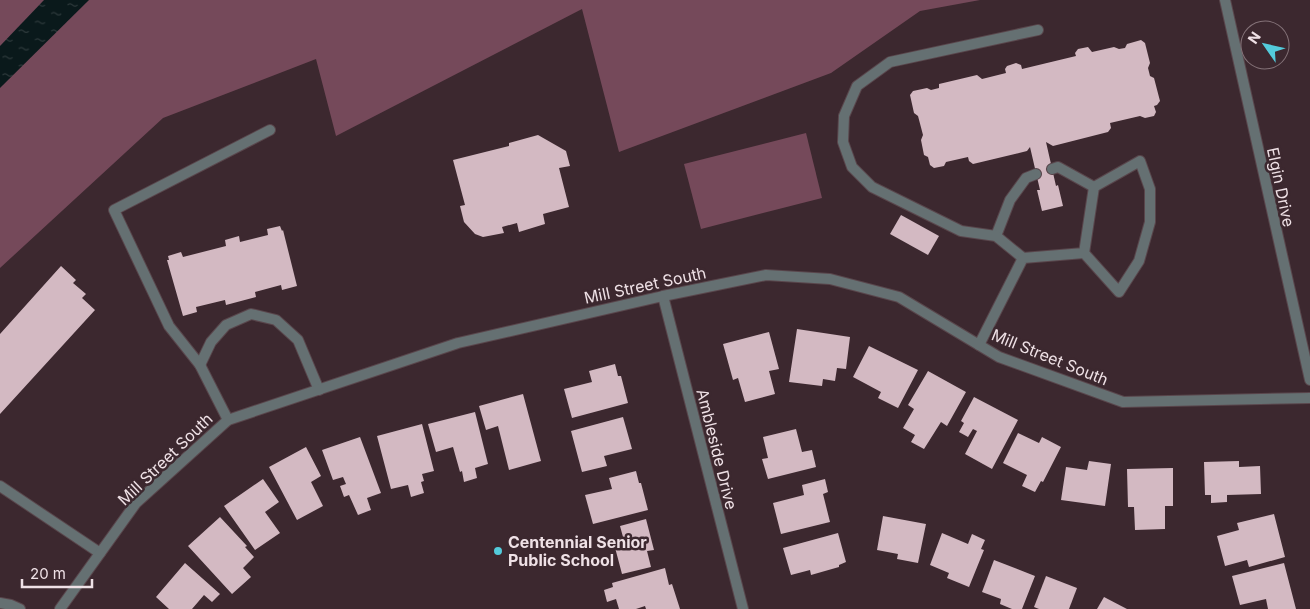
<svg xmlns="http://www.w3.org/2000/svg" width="1310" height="609" font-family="Inter,sans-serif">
<defs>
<pattern id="water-ripples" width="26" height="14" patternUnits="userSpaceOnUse" patternTransform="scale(1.25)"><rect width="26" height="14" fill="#0a191b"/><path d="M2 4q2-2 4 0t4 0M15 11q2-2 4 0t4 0" fill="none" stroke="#2e3a3c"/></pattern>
</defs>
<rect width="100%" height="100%" fill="#3c282f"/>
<!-- park -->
<g fill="#75495a">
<polygon points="0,0 980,0 920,11 831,73 619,152 582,9 336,136 316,59 163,118 0,268"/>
<polygon points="806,133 822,198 701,229 684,164"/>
</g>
<!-- water -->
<polygon fill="url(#water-ripples)" points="44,0 89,0 0,88 0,46"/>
<!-- building -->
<g fill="#d3b9c2">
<polygon points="1141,40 1145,43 1150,63 1148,68 1150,76 1154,78 1160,101 1157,105 1154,106 1156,112 1154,116 1145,118 1140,116 1110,123 1111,128 1108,132 1053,146 1046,142 1056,186 1058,185 1063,206 1042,211 1037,190 1040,190 1030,147 1027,151 973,164 969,161 968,157 946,162 944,166 934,168 930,165 928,157 924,155 921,140 923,135 918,116 914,113 910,95 913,91 927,88 931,90 939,88 939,84 977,75 982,79 1006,73 1005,69 1007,66 1016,63 1021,65 1022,69 1076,56 1075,53 1078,49 1088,47 1092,52 1114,47 1119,49 1125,48 1127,44"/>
<polygon points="538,135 566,151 570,166 559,168 569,207 543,214 545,224 519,232 517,223 502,227 504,233 483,237 475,234 464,222 460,206 465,205 453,160 509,146 509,143"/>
<polygon points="901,215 939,236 928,255 890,234"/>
<polygon points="280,226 282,231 283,230 297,286 282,290 281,285 255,292 256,297 226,305 225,300 196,307 197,312 183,316 167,260 169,260 168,256 181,252 183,257 226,246 225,240 239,236 240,242 268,235 267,229"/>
<polygon points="61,266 76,280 73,283 86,294 82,298 95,310 0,414 0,334"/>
<polygon points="797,329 850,337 846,369 837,368 835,381 823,379 822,386 789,382"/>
<polygon points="769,332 779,369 769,371 775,394 745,402 738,378 733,380 723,344"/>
<polygon points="869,346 918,370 898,408 878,398 881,392 853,377"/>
<polygon points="615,364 618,376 621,376 628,403 572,418 564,389 592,382 589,371"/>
<polygon points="928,371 966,392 947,426 941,422 924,449 911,442 915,435 903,428 914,409 908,405"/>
<polygon points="523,394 541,461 509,470 498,426 486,430 479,406"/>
<polygon points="974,397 1018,420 992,469 965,454 977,431 973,429 968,437 959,432 964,423 961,421"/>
<polygon points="475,412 488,464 475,468 477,478 464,482 462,471 460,472 453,447 436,452 428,424"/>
<polygon points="623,417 632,449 604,456 607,466 582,472 571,431"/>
<polygon points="422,424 434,471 422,474 424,481 421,482 424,493 411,497 408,485 391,489 377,436"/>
<polygon points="796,429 802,452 812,450 816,467 768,479 762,459 768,458 763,437"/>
<polygon points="1018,433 1039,443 1042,437 1061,447 1043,482 1041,481 1035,492 1022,486 1027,475 1003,463"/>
<polygon points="360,437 381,493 367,498 371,510 358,515 349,495 344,497 340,486 346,484 343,477 333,480 322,450"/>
<polygon points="306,447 321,476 311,482 323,506 297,520 269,467"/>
<polygon points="1089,461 1111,464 1105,506 1061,500 1066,467 1087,470"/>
<polygon points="1239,461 1239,467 1260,466 1261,494 1227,495 1227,502 1211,503 1211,495 1205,495 1204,462"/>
<polygon points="1173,468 1173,506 1165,506 1165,529 1135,530 1134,507 1128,507 1127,469"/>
<polygon points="636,471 639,483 641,483 648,510 593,524 585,495 612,489 609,478"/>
<polygon points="263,479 279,502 265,512 280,533 255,550 224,506"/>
<polygon points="825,479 828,492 823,494 830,522 781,534 773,503 804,495 802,485"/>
<polygon points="1274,514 1285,557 1249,567 1247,560 1225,566 1217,536 1239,530 1237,523"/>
<polygon points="883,516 926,524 918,563 897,559 898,554 877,550"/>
<polygon points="220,517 247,546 245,547 254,557 243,568 251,577 232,594 188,546"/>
<polygon points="646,519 654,550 647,551 651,567 622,574 613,540 623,537 620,526"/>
<polygon points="838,533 846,562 839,565 839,567 811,575 810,570 791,575 783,548"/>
<polygon points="942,533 968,544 972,534 985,540 981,549 984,550 969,587 947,578 949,573 930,565"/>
<polygon points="994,560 1035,576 1022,609 1012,609 1000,604 1001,599 982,592"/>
<polygon points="185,563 220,594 212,602 204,595 192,609 169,609 156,597"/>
<polygon points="1284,563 1296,609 1268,609 1266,599 1240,605 1232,576"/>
<polygon points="665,568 669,585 672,584 680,609 646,609 645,606 636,609 619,609 616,599 607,602 604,590 613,587 612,583"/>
<polygon points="1046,576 1077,588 1069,609 1039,609 1034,607"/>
<polygon points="1104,597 1127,609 1097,609"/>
</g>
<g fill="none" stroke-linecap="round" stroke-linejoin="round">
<defs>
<g id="service">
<polyline points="1052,169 1058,167 1094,187"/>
<polyline points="996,236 1010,200 1026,178 1036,174"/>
<polyline points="1023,258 996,236 961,231 872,187 852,167 843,142 844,116 857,86 890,62 1038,30"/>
<polyline points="979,345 1023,258 1084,253 1119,292 1139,261 1150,222 1150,189 1140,161 1094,187 1084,253"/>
<polyline points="200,365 211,342 226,325 251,314 276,320 298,340 319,390"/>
<polyline points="228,420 200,365 169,326 114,210 270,130"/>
<polyline points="0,486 100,553"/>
<polyline points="0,603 11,605 20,609"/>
</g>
<g id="minor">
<polyline points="663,296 743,609"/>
<polyline points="60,609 136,503 228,420 458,343 663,296 766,275 830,279 899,297 999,357 1123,402 1310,398"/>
</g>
<polyline id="tertiary" points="1225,0 1310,380"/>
</defs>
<!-- service casing -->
<use href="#service" stroke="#59464c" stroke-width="12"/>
<!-- minor casing -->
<use href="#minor" stroke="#59464c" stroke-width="12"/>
<!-- tertiary casing -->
<use href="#tertiary" stroke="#59464c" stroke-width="12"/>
<!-- service -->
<use href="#service" stroke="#657072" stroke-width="10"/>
<!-- minor -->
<use href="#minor" stroke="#657072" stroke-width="10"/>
<!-- tertiary -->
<use href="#tertiary" stroke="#657072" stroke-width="10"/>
</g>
<!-- markers -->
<circle fill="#53cbdb" stroke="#3c282f" stroke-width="2" cx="498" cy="551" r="5"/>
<g text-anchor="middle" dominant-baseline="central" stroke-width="5" stroke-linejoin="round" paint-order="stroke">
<!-- street labels -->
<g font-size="16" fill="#efe1e6" stroke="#3c282f">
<text transform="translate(1281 187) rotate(78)">Elgin Drive</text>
<text transform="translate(645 285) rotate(-12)">Mill Street South</text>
<text transform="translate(1050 357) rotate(22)">Mill Street South</text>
<text transform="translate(717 449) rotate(76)">Ambleside Drive</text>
<text transform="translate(165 459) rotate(-44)">Mill Street South</text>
</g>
<!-- poi labels -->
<g font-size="16" font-weight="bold" fill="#efe1e6" stroke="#3c282f" text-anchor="start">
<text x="508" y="542">Centennial Senior<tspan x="508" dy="18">Public School</tspan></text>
</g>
</g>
<!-- north arrow -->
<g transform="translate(1265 45) rotate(304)"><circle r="24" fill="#3c282f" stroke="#847278"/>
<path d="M0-4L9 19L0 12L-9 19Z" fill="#53cbdb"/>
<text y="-8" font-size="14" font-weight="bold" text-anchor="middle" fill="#efe1e6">N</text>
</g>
<!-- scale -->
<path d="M22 579v8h70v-8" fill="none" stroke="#efe1e6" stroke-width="2.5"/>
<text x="30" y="579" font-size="15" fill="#efe1e6" stroke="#3c282f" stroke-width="4" paint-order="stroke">20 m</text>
</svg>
